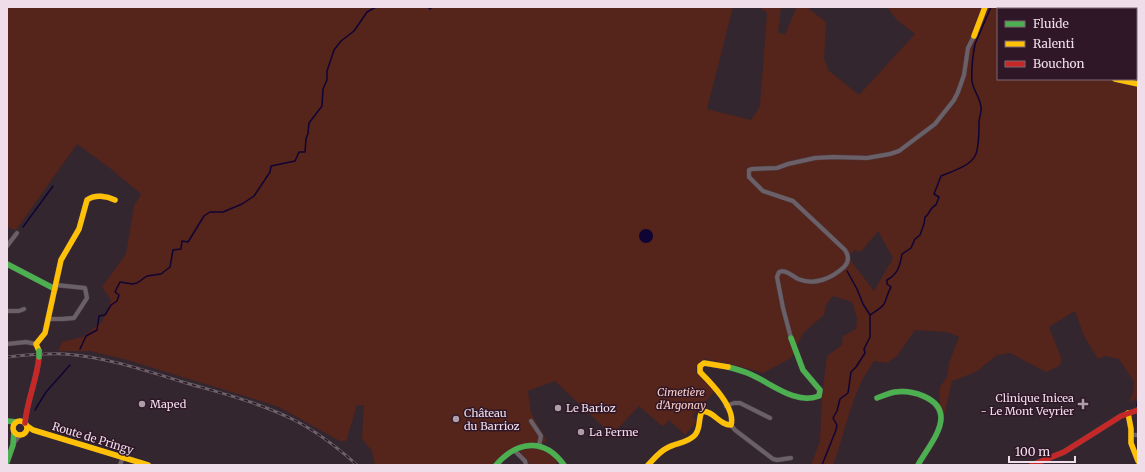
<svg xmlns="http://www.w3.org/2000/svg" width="1145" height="472" font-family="Merriweather,serif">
<rect width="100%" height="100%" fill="#33262f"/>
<!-- green -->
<g fill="#55241b" fill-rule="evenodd">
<path d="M 7,7 L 733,7 L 707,109 L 751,120 L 760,106 L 767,13 L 759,7 L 781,7 L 778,33 L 785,34 L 797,7 L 810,7 L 809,9 L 826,22 L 824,58 L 828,70 L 859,95 L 915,34 L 897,20 L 887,7 L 1138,7 L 1138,398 L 1129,402 L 1133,392 L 1134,382 L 1119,359 L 1105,356 L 1098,359 L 1084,336 L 1075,311 L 1049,327 L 1062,360 L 1059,366 L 1046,372 L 1010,353 L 997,355 L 976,372 L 952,381 L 943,420 L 939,398 L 940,387 L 947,377 L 949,363 L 959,337 L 947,332 L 915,330 L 897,356 L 887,363 L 874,361 C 869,369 863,377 860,385 C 848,411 843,439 833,465 L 811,465 L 820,441 L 822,396 L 827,356 L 842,345 L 843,336 L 856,329 L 857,319 L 852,302 L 833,296 L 826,305 L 824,315 L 803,333 L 791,358 L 763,373 L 738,366 L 704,359 C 698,362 696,365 696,372 L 715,391 L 692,416 L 697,421 L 685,435 L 669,420 L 664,426 L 662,426 L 639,406 L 612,435 L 555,381 L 528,391 L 531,413 L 547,442 L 521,446 L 497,465 L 375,465 L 372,451 L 362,439 L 364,405 L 357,405 L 346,441 L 340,441 L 279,407 L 258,400 L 124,359 L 89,351 L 58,351 L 62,342 L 82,337 L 102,322 L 111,300 L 102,287 L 126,254 L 134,206 L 141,194 L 111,169 L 77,144 L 16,230 L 7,227 ZM 998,9 L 1136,9 L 1136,79 L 998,79 ZM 878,231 L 893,258 L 874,291 L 848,257 L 855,250 L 861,252 Z"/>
<path d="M 532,448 C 541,448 551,452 557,460 L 556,465 L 531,465 L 523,457 L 520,451 Z"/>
</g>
<!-- water -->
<circle fill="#100435" cx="646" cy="236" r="7"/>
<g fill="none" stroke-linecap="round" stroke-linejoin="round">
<!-- stream -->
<g stroke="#100435" stroke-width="1.5">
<polyline points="428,7 430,9 433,7"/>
<polyline points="23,227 53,186"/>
<polyline points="847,271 857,289 863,304 870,315"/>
<polyline points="80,349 86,336 97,330 99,316 105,315 111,305 117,301 119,295 115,292 120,282 132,284 137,283 147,276 161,274 170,267 173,250 181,249 182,241 188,242 204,216 210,212 223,212 242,204 254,196 270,172 271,166 295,161 299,152 305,152 306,139 308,133 309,123 322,106 323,89 327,80 327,71 334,50 341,41 354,31 367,12 376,7"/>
<polyline points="1137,406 1138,398"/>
<polyline points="35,410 46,392 70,365"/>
<path d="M 822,465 L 836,430 L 837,425 L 833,418 L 837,411 L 840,399 L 848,393 L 851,372 L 856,367 L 865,353 L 864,349 L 870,337 L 870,315 C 875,311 883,308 885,302 C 887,297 888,292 891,287 L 887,284 L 887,280 C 898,274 900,266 902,254 L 911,248 L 915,239 L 920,235 L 924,224 L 925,217 C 930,214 929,208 936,205 L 939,197 L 934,194 L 941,176 C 951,172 970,166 975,156 C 979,149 979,130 979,122 C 979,117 982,112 981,107 C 980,97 973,90 972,81 C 971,69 973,55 975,44 L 991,7"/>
</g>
<defs>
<g id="street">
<polyline points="7,246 17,233"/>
<polyline points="7,311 19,311 24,309"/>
<polyline points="48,319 62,319 74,318 87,298 85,288 56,285"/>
<path d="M 791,338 L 783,308 L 777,277 L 779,272 C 786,269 792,276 798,279 C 815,286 832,278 844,267 C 849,262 849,256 845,250 L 793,201 L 763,191 L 749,177 L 749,170 L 752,169 L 777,168 L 788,164 L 815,158 L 833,157 L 867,158 L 890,154 L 899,151 L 935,124 L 954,100 L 958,92 L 964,75 L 968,48 L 974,36"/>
<polyline points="7,344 26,342 36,344"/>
<polyline points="726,406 734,403 740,403 770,418"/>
<polyline points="531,421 541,436 539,445"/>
<polyline points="731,425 735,430 773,459 777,460 791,458"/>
<polyline points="1131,435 1138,435"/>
<polyline points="13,444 20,435"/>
<polyline points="514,450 525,461 526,465"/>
<polyline points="120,465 123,457"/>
</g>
<g id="fast">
<polyline points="7,264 55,289"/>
<path d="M 728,367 C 736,369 744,371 752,375 C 772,384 796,405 819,396 L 820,390 L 803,370 L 791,338"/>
<path d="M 877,398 C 883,396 889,393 895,392 C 911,390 941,397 941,418 C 941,433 925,452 918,465"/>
<polyline points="7,421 16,422"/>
<polyline points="7,462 13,445 14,432"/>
<path d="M 496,465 C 517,441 544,437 564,465"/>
</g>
<g id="slow">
<polyline points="974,36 985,7"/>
<polyline points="1115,79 1138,84"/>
<path d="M 39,351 L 36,344 L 45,333 L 61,260 L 79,229 L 87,200 C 95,194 107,196 115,200"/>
<polyline points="1128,413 1131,429 1131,443 1138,461"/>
<circle cx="20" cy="428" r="7"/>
<polyline points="27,426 33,430 148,465"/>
<path d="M 648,465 C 654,459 659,452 667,448 C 676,443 688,443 695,435 C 701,428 698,419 702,411 C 714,411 719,425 731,425 C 736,408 711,383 700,372 L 700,366 L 704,363 L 728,367"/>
</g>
<g id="jam">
<polyline points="1039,7 1041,9"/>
<path d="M 25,423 C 27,400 37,380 39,357"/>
<polyline points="1032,465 1064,452 1121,416 1138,410"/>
</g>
</defs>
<!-- street casing -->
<use href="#street" stroke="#4d4149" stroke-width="5"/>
<!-- fast casing -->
<use href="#fast" stroke="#4d4149" stroke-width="6"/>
<!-- slow casing -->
<use href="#slow" stroke="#4d4149" stroke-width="6"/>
<!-- jam casing -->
<use href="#jam" stroke="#4d4149" stroke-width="6"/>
<!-- street -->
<use href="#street" stroke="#6b6067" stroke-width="4"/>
<!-- fast -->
<use href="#fast" stroke="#4caf50" stroke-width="5.5"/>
<!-- slow -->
<use href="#slow" stroke="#ffc107" stroke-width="5.5"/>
<!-- jam -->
<use href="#jam" stroke="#c62828" stroke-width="5.5"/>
<defs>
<path id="rail" d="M 7,357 C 26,355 46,353 65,354 C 106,357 147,371 186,383 C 221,393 257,402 290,418 C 315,430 337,447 357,465"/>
</defs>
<!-- rail casing -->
<use href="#rail" stroke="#6b6268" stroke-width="3"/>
<!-- rail -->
<use href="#rail" stroke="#2f1728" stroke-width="1.5" stroke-dasharray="4.5" stroke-linecap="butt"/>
<defs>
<polyline id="fast-bridge" points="39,351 39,357"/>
</defs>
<!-- fast-bridge casing -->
<use href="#fast-bridge" stroke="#4d4149" stroke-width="6" stroke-linecap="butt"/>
<!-- fast-bridge -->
<use href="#fast-bridge" stroke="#4caf50" stroke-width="5.5"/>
</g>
<!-- markers -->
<g fill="#ad9ea8" stroke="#2f1728" stroke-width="1.5">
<circle cx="142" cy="404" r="4"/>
<path d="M1081 398h4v4h4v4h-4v4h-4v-4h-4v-4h4z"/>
<circle cx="558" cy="408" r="4"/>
<circle cx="456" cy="419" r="4"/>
<circle cx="581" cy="432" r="4"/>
</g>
<g text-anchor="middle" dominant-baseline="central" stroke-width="3" stroke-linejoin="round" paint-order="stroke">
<!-- park labels -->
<g font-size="11" font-style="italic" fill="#f9cec4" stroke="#2f1728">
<text x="681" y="392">Cimetière<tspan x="681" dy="13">d'Argonay</tspan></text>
</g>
<!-- poi labels -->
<g font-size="11" fill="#efdee9" stroke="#2f1728" text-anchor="start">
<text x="1074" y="398" text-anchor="end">Clinique Inicea<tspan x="1074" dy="13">- Le Mont Veyrier</tspan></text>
<text x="150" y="404">Maped</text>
<text x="566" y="408">Le Barioz</text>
<text x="464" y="413">Château<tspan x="464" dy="13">du Barrioz</tspan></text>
<text x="589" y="432">La Ferme</text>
</g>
<!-- street labels -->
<g font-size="11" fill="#efdee9" stroke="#2f1728">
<text transform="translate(93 438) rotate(17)">Route de Pringy</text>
</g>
</g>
<!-- border -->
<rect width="1145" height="472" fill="none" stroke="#efdee9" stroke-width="16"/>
<!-- legend -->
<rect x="997" y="8" width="140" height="72" fill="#2f1728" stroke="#7c6775"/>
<rect x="1005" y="21" width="20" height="6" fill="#4caf50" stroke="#7c6775"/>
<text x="1033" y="28" font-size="12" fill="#efdee9">Fluide</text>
<rect x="1005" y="41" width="20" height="6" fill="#ffc107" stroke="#7c6775"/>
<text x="1033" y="48" font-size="12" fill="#efdee9">Ralenti</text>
<rect x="1005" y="61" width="20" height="6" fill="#c62828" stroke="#7c6775"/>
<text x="1033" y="68" font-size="12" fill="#efdee9">Bouchon</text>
<!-- scale -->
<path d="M1009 456v6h66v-6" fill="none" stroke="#efdee9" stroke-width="2"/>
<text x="1015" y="456" font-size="12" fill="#efdee9" stroke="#2f1728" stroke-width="3" paint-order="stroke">100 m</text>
</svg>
